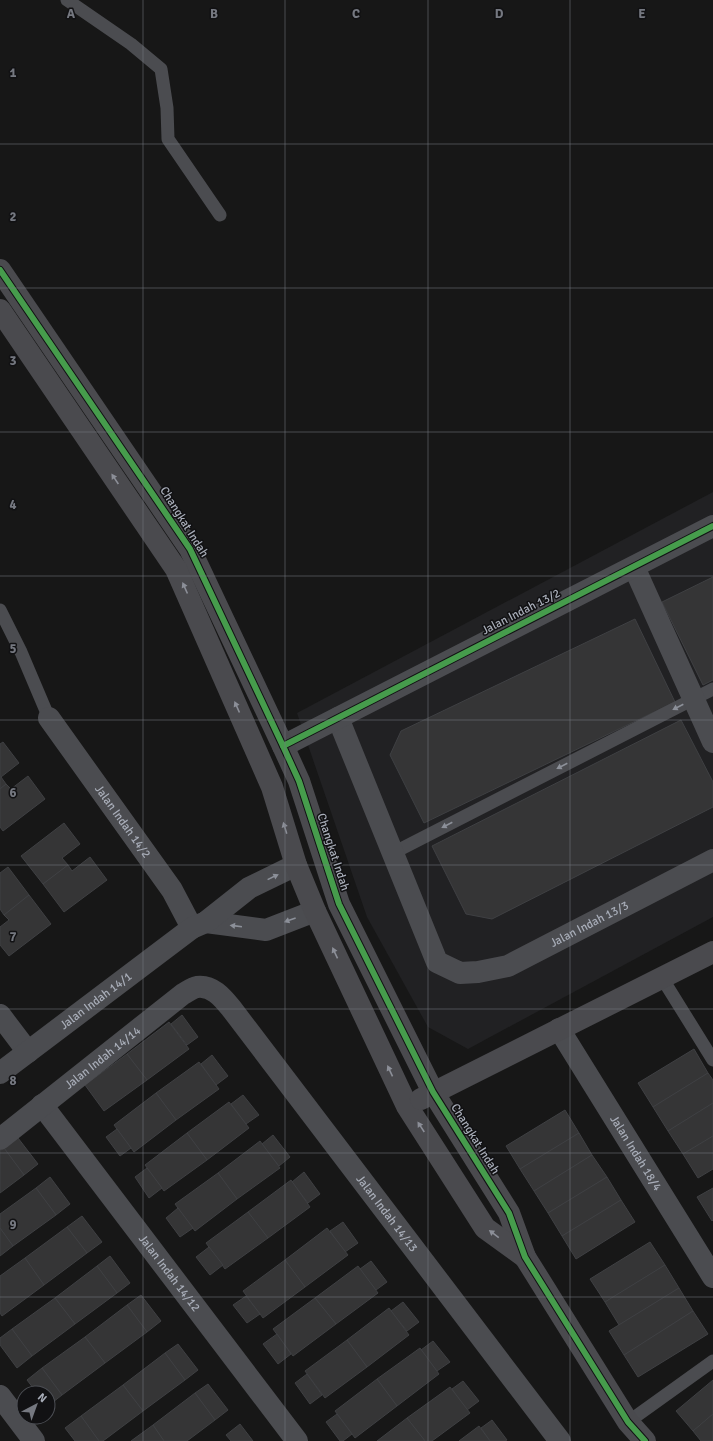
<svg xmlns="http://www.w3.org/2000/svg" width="713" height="1441" font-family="Signika,sans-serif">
<rect width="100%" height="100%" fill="#171717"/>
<!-- built -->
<polygon fill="#212123" points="713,492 713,917 468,1049 428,1027 367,917 297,713"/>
<!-- building -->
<g fill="#353536" stroke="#3f4043">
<polygon points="713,577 713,680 703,685 662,602"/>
<polygon points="635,619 675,702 424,823 390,755 401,731"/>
<polygon points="681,720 713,782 713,807 492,919 466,914 432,846"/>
<polygon points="3,742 19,763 1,777 6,784 0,789 0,744"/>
<polygon points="28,776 45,799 3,831 0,827 0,789 6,784 11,789"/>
<polygon points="64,823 80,844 62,858 68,865 43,884 21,856"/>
<polygon points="90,857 107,880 64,912 43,884 68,865 72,871"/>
<polygon points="8,867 29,895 4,915 0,909 0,873"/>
<polygon points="29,895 51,924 9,956 0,945 0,927 9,920 4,915"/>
<polygon points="182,1015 198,1037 187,1045 171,1024"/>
<polygon points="169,1022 189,1049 147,1080 127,1054"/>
<polygon points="694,1049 708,1073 653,1107 638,1083"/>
<polygon points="127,1054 147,1080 104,1111 85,1085"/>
<polygon points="212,1055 228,1076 216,1085 201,1064"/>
<polygon points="199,1062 219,1089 176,1120 156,1093"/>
<polygon points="708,1073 713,1080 713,1103 668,1131 653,1107"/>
<polygon points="156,1093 176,1120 134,1152 114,1125"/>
<polygon points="243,1095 259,1115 246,1124 231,1104"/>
<polygon points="229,1102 249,1128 207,1160 187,1133"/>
<polygon points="713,1103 713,1136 683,1154 668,1131"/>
<polygon points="565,1110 579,1133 520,1169 506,1146"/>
<polygon points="117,1129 131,1148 120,1156 106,1137"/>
<polygon points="187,1133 207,1160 164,1191 145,1165"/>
<polygon points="579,1133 592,1155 534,1191 520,1169"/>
<polygon points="273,1135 290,1157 279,1166 262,1144"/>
<polygon points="713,1136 713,1169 698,1178 683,1154"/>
<polygon points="18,1138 38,1164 24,1175 4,1148"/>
<polygon points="260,1141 280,1168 237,1199 218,1173"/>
<polygon points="4,1148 24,1175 0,1193 0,1151"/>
<polygon points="592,1155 607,1177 548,1213 534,1191"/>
<polygon points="147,1168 162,1188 149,1198 135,1177"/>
<polygon points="304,1172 320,1194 308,1203 292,1182"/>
<polygon points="218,1173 237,1199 195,1231 175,1204"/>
<polygon points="50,1177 70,1204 56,1215 36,1188"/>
<polygon points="607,1177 621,1200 562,1236 548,1213"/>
<polygon points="291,1180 310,1207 268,1238 248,1212"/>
<polygon points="36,1188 56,1215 13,1246 0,1228 0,1214"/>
<polygon points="713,1188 713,1220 712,1221 697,1197"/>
<polygon points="621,1200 635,1222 576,1259 562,1236"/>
<polygon points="178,1208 193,1228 180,1237 166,1218"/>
<polygon points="248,1212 268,1238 225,1269 206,1243"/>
<polygon points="82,1216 102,1242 87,1253 67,1227"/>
<polygon points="343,1222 358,1243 345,1252 330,1231"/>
<polygon points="67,1227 87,1253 44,1285 25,1258"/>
<polygon points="0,1228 13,1246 0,1256"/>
<polygon points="327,1228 348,1255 305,1287 285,1260"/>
<polygon points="650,1242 665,1265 605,1302 590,1279"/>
<polygon points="209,1247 223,1265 210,1275 196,1257"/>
<polygon points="110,1256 130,1283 117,1293 97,1266"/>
<polygon points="25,1258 44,1285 2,1316 0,1313 0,1276"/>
<polygon points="285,1260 305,1287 263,1318 243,1291"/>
<polygon points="371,1261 387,1282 376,1290 360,1269"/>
<polygon points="665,1265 679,1288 619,1325 605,1302"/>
<polygon points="97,1266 117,1293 75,1324 55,1298"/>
<polygon points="358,1266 378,1293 336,1324 315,1298"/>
<polygon points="679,1288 693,1311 624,1355 609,1331"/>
<polygon points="141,1295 161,1321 147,1332 127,1305"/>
<polygon points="246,1296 260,1314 247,1323 233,1305"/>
<polygon points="55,1298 75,1324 32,1356 12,1329"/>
<polygon points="315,1298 336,1324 293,1356 273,1329"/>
<polygon points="403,1302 419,1322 407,1331 391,1311"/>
<polygon points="127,1305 147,1332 105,1363 85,1337"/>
<polygon points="389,1308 409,1335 367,1367 347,1340"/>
<polygon points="693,1311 708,1334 638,1377 624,1355"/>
<polygon points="12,1329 32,1356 17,1368 0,1345 0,1338"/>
<polygon points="277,1334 291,1354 278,1364 263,1344"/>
<polygon points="85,1337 105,1363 62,1395 42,1368"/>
<polygon points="347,1340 367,1367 325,1398 305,1371"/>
<polygon points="433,1341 450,1362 437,1371 421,1350"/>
<polygon points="178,1344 198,1370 185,1380 165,1353"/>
<polygon points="420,1348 439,1374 397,1406 377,1379"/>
<polygon points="165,1353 185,1380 143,1411 123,1385"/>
<polygon points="42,1368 62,1395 48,1406 48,1393 37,1393 27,1380"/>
<polygon points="307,1374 322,1395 310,1404 295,1383"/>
<polygon points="377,1379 397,1406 355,1438 335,1411"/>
<polygon points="713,1380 713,1414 693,1431 676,1411"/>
<polygon points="463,1381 479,1401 467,1410 452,1389"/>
<polygon points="208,1384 228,1410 215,1420 195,1393"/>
<polygon points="123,1385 143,1411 103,1441 99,1441 81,1416"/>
<polygon points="450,1387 470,1413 432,1441 425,1441 407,1418"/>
<polygon points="195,1393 215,1420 187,1441 164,1441 153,1425"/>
<polygon points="337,1414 352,1434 343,1441 340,1441 326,1422"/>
<polygon points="713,1414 713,1441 701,1441 693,1431"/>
<polygon points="81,1416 99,1441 75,1441 65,1428"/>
<polygon points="407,1418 425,1441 377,1441"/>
<polygon points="492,1420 507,1440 505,1441 490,1441 481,1428"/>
<polygon points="240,1424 253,1441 231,1441 226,1435"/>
<polygon points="153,1425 164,1441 131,1441"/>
<polygon points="479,1426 490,1441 459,1441"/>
</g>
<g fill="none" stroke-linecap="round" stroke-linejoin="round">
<!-- lane -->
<g stroke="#4b4c50" stroke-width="13">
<polyline points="67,0 131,44 161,69 167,108 168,139 220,215"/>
<polyline points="0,610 21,652 49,718"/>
<polyline points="393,853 713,689"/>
<polyline points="662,978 713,1060"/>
<polyline points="628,1422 713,1361"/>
</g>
<!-- street -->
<g stroke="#4b4c50" stroke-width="22">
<polyline points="634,567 713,742"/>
<path id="s1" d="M 49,718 L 172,890 L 192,928"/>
<path id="s2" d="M 338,718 L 437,962 L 460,973 L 478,972 L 508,966 L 713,860"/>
<polyline points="283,746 713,526"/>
<polyline points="206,922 266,930 315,911"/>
<polyline points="0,1015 28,1052"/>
<path id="s3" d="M 559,1029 L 713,1277"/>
<path id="s4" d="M 0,1073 L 192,928 L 206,922 L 249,888 L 296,865"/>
<path id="s5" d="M 42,1105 L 297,1441"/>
<path id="s6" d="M 0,1139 L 183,994 C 187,992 192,988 197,987 C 212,985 222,997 231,1008 L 560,1441"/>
<polyline points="0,1396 34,1441"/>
</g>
<!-- secondary -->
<g stroke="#4a4a4e" stroke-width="22">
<polyline points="0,270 190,549 283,746 299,781 339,904 433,1092 509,1213 525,1257 628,1422 645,1441"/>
<polyline points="0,310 176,569 272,787 296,865 315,911 407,1106 485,1228 525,1257"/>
<polyline points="421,1099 713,952"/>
</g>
<defs>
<g id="cycleway">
<polyline points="0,270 190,549 283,746 299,781 339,904 433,1092 509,1213 525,1257 628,1422 645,1441"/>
<polyline points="283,746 713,526"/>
</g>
</defs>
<!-- cycleway casing -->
<use href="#cycleway" stroke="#111113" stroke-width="8"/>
<!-- cycleway -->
<use href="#cycleway" stroke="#469c4c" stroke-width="6"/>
</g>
<!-- one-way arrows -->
<defs><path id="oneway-solid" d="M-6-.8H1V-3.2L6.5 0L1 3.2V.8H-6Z"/></defs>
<g fill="#8c8f98">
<use href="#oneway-solid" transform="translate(115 479) rotate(-124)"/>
<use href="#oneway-solid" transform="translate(185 588) rotate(-114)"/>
<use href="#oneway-solid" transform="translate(237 707) rotate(-114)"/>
<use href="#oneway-solid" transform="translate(285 828) rotate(-107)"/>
<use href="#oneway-solid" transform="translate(335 953) rotate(-115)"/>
<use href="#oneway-solid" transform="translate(390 1071) rotate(-115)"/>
<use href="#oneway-solid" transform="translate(421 1127) rotate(-123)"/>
<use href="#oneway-solid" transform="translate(494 1234) rotate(-143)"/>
</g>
<g fill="#8c9099">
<use href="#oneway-solid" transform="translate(678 707) rotate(153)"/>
<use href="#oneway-solid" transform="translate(562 766) rotate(153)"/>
<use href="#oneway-solid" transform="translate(447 825) rotate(153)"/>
<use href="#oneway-solid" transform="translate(273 877) rotate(-26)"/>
<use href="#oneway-solid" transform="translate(290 920) rotate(160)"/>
<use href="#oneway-solid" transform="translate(236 926) rotate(-173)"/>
</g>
<!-- grid -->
<path fill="none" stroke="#757880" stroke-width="1" stroke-opacity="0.55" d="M 143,0 L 143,1441M 285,0 L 285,1441M 428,0 L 428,1441M 570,0 L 570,1441M 0,144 L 713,144M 0,288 L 713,288M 0,432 L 713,432M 0,576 L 713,576M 0,720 L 713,720M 0,865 L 713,865M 0,1009 L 713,1009M 0,1153 L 713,1153M 0,1297 L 713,1297"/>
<g text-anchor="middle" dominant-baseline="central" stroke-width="3" stroke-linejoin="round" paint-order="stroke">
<!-- street labels -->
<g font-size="12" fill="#a8adb8" stroke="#111113">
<text transform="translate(184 522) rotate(58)">Changkat Indah</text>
<text transform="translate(521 612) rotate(-27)">Jalan Indah 13/2</text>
<text stroke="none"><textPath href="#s1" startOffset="127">Jalan Indah 14/2</textPath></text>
<text transform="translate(333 852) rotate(72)">Changkat Indah</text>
<text stroke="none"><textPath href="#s2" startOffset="429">Jalan Indah 13/3</textPath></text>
<text stroke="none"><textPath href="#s4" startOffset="120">Jalan Indah 14/1</textPath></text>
<text stroke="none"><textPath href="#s6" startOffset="131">Jalan Indah 14/14</textPath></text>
<text transform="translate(475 1139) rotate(58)">Changkat Indah</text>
<text stroke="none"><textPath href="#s3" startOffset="146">Jalan Indah 18/4</textPath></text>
<text stroke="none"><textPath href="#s6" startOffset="549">Jalan Indah 14/13</textPath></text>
<text stroke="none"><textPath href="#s5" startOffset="211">Jalan Indah 14/12</textPath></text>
</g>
</g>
<g font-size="13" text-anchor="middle" font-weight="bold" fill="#757880" stroke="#111113" stroke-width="3" stroke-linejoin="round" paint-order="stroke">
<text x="71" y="18">A</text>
<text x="214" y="18">B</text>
<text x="356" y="18">C</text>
<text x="499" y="18">D</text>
<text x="642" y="18">E</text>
<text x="13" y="77">1</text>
<text x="13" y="221">2</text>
<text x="13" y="365">3</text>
<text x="13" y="509">4</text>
<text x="13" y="653">5</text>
<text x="13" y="797">6</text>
<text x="13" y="941">7</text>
<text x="13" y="1085">8</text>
<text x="13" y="1229">9</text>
</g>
<!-- north arrow -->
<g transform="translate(36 1405) rotate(41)"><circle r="19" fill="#111113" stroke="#4d4f55"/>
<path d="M0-3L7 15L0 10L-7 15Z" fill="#757880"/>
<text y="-6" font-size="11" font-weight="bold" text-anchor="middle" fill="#a8adb8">N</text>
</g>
</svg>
